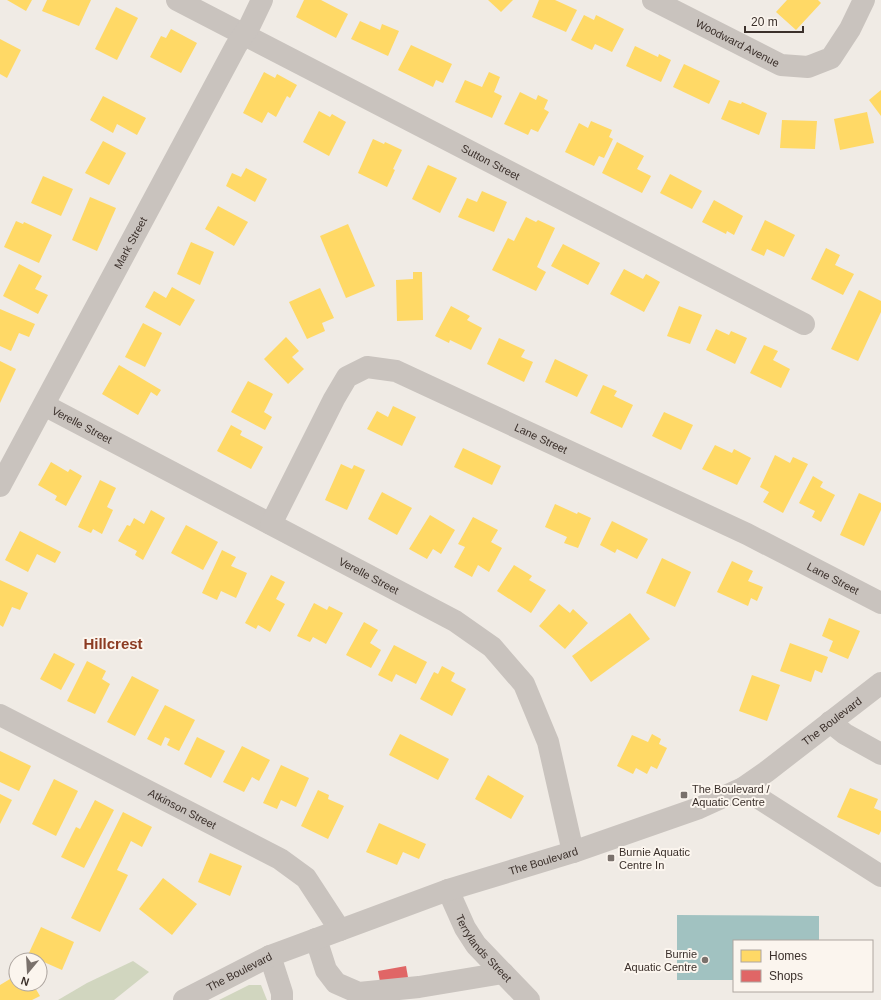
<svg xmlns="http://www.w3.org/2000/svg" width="881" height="1000" font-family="Arial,sans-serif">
<rect width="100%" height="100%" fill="#f0ebe5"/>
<!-- green -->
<g fill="#d1d6bf">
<polygon points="133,961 149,972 114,1000 58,1000 87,983"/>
<polygon points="249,985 261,985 267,1000 219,1000"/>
</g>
<!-- water -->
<polygon fill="#a1c2c1" points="677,915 819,916 819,941 734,941 734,980 677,980"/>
<!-- homes -->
<g fill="#ffd966">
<polygon points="7,0 32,0 26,11"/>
<polygon points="47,0 91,0 79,26 42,11"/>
<polygon points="304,0 321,0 348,14 336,38 296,17"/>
<polygon points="488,0 513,0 501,12"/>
<polygon points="539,0 555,0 577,10 566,32 532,17"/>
<polygon points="787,0 818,0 821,3 796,30 776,12"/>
<polygon points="116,7 138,18 117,60 95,49"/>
<polygon points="584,15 594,20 596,15 624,29 612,52 595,44 592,50 571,40"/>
<polygon points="360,21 380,30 382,24 399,31 388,56 351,39"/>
<polygon points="171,29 197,43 181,73 150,57 161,36 166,38"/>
<polygon points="0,39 21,50 7,78 0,74"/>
<polygon points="411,45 452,64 443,83 436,80 433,87 398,70"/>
<polygon points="635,46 658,57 659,54 671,60 661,82 626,66"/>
<polygon points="684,64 720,81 709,104 673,87"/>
<polygon points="264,72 275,78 277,74 297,85 290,98 287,96 276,117 268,112 262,123 243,113"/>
<polygon points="489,72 500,77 494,92 502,96 492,118 455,102 465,80 482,87"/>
<polygon points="881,90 881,116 869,100"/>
<polygon points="520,92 536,100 538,95 548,100 544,109 549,112 538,132 531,129 528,135 504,124"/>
<polygon points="103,96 146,118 137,135 117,124 113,133 90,120"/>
<polygon points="729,100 741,104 742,102 767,113 759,135 721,119"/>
<polygon points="319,111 330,117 332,114 346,122 329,156 303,142"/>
<polygon points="867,112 874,143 840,150 834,119"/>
<polygon points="782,120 817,121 815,149 780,148"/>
<polygon points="591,121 612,130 609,137 613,139 604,158 599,156 594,166 565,152 579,123 588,128"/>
<polygon points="373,139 384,144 385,142 402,150 393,169 395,170 387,187 358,173"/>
<polygon points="103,141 126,153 109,185 85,173"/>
<polygon points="617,142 644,156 637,169 651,176 642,193 602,173"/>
<polygon points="428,165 457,178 440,213 412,199"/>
<polygon points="246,168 267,179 255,202 226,186 232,173 241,177"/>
<polygon points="670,174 702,191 692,209 660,193"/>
<polygon points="43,176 73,189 61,216 31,203"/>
<polygon points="482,191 507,202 494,232 458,217 467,198 477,202"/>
<polygon points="90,197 116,208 97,251 72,240"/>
<polygon points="714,200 743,216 734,235 727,231 726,234 702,222"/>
<polygon points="218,206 248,222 234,246 205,229"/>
<polygon points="526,217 536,222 538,220 555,228 537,267 546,272 536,291 492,270 508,238 514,241"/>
<polygon points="765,220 795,235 784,257 767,249 764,256 751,250"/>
<polygon points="16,221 23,224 24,222 52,235 39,263 4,247"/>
<polygon points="348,224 375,286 346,298 320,236"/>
<polygon points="191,242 214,252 200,285 177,274"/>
<polygon points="563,244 600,263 588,285 551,266"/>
<polygon points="826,248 840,255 835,265 854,274 843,295 811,279"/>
<polygon points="19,264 42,276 35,289 48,295 38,314 3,296"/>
<polygon points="624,269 643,279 646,274 660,282 644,312 610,294"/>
<polygon points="413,272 422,272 423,320 397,321 396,280 413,279"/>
<polygon points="172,287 195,300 180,326 145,307 154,291 166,298"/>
<polygon points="320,288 334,318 322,323 325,331 307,339 289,302"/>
<polygon points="859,290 881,301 881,312 858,361 831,349"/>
<polygon points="451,306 470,316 467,320 482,328 471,350 450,340 449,343 435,336"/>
<polygon points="679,306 702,315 690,344 667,336"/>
<polygon points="0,309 35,324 29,337 19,333 11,351 0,346"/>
<polygon points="143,323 162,333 145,367 125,357"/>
<polygon points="716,329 729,335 731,331 747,338 735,364 706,350"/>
<polygon points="286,337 299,351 292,357 304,369 288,384 264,359"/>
<polygon points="499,338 525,350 521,357 533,362 524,382 487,364"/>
<polygon points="764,345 778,351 773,360 790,369 781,388 750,373"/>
<polygon points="555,359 588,375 577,397 545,382"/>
<polygon points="0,361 16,369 0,403"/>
<polygon points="119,365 161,390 157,396 151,392 138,415 102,394"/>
<polygon points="248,381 273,394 264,412 272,417 265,430 231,412"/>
<polygon points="603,385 617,391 614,396 633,405 622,428 590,413"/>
<polygon points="393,406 416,417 402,446 367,429 377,411 388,417"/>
<polygon points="664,412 693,425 681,450 652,436"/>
<polygon points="231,425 242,431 240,435 263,447 251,469 217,451"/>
<polygon points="715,445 732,453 734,449 751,458 737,485 702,469"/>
<polygon points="463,448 501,466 492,485 454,467"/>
<polygon points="775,455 790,463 793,457 808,464 783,513 763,502 769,492 760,487"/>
<polygon points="51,462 68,472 70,469 82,476 66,506 55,500 57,496 38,485"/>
<polygon points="341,464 352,469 354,465 365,470 347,510 325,500"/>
<polygon points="813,476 823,482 820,487 835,495 821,522 812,517 815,511 799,503"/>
<polygon points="100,480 116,488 107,507 113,510 102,534 93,529 91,533 78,527"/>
<polygon points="382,492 412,508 397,535 368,519"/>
<polygon points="859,493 881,503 881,510 864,546 840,535"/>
<polygon points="555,504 577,514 578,512 591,518 578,548 564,543 567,537 545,527"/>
<polygon points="151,510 165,518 143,560 135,555 137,551 118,541 127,525 130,526 134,518 144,524"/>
<polygon points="430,515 455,530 441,554 433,549 427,559 409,549"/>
<polygon points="473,517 498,530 491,542 502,548 489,572 478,565 472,577 454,567 465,547 458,544"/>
<polygon points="612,521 648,539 637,559 617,549 615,553 600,545"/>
<polygon points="186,525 218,542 203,570 171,553"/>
<polygon points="20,531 61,552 55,563 37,554 28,572 5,560"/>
<polygon points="222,550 236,557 231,566 247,573 236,598 221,591 217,600 202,593"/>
<polygon points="662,558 691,572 675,607 646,593"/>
<polygon points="732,561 753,571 748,581 763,587 757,601 751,598 748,606 717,592"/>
<polygon points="514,565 532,576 529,580 546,590 531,613 497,591"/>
<polygon points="271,575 285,582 276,599 285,604 270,632 258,625 256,629 245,623"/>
<polygon points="0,580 28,593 20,610 12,607 3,627 0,625"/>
<polygon points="314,603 327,610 329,606 343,613 326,644 313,637 310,642 297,636"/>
<polygon points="559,604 570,613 573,609 588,623 565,649 539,626"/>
<polygon points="630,613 650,639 591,682 572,656"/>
<polygon points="829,618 860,631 848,659 829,651 833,641 822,636"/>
<polygon points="364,622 378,630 370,643 381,650 371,668 346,655"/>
<polygon points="790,643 828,657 822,673 815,670 811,682 780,671"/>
<polygon points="394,645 427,662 416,684 396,674 392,682 378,675"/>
<polygon points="54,653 75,664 61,690 40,679"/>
<polygon points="87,661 106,671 102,679 110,684 95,714 67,701"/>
<polygon points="442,666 455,673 451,681 466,689 452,716 420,699 434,672 438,674"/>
<polygon points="752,675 780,685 767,721 739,711"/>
<polygon points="132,676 159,690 135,736 107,722"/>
<polygon points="165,705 195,720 179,751 167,745 170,739 165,737 161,746 147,739"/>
<polygon points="400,734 449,759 438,780 389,755"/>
<polygon points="652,734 661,739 659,744 667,748 657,769 651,766 647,774 636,768 633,774 617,766 632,735 648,742"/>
<polygon points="197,737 225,751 211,778 184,764"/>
<polygon points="242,746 270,760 259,781 252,777 244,792 223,782"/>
<polygon points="0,751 31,766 19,791 0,782"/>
<polygon points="281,765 309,778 296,807 281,800 277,809 263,803"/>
<polygon points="488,775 524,796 511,819 475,799"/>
<polygon points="54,779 78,791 56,836 32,824"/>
<polygon points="850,788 878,799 874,808 881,811 881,831 879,835 837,817"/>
<polygon points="318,790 329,795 328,799 344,806 328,839 301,826"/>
<polygon points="0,794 12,800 0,824"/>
<polygon points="95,800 114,810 84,868 61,857 76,827 80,829"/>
<polygon points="123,812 152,827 142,847 131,841 117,870 128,875 100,932 71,918"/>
<polygon points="379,823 426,844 419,859 403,852 397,865 366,852"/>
<polygon points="210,853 242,866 230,896 198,882"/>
<polygon points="163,878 197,904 172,935 139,909"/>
<polygon points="41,927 74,942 62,970 28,955"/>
<polygon points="15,976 16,977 16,984 31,984 34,986 40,996 32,1000 0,1000 0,985"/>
</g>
<!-- shops -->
<polygon fill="#e06666" points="406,966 409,983 381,987 378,971"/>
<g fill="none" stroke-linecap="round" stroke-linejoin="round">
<!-- minor -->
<g stroke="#c9c3be" stroke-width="22">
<path id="s1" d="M 177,0 L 804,324"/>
<path id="s2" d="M 653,0 L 781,65 L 808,67 L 831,58 L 850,29 L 864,0"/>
<path id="s3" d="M 44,405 L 455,621 L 492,647 L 524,684 L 548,742 L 573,852"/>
<path id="s4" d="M 0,486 L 236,46 L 250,25 L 262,0"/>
<path id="s5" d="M 271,524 L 334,399 L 347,377 L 367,367 L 396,371 L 747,534 L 881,603"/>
<path id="s6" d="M 0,715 L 280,859 L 306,878 L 340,930"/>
<polyline points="830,722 845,734 881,754"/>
<polyline points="743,788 881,876"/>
<path id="s7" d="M 448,890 L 465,928 L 476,945 L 529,1000"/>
<polyline points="316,939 326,970 336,983 359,993 419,987 503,973"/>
<polyline points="270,956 282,993 282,1000"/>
<path id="s8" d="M 184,1000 L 270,956 L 316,939 L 448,890 L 573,852 L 699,808 L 743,788 L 766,772 L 881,683"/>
</g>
</g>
<!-- markers -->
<g fill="#7a716c" stroke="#fbf5ee" stroke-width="1.5">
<rect x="680" y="791" width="8" height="8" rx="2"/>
<rect x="607" y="854" width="8" height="8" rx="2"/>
<circle cx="705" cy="960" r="4"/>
</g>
<g text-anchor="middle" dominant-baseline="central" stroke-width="4" stroke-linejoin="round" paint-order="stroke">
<!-- street labels -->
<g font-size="11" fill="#3b302b" stroke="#fbf5ee">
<text stroke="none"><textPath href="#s2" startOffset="95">Woodward Avenue</textPath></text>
<text stroke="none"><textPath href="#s1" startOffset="353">Sutton Street</textPath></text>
<text stroke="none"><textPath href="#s4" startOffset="276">Mark Street</textPath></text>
<text stroke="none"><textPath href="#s3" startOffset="43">Verelle Street</textPath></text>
<text stroke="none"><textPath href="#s5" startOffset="377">Lane Street</textPath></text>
<text stroke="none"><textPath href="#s3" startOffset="367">Verelle Street</textPath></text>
<text stroke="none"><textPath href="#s5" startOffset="701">Lane Street</textPath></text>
<text stroke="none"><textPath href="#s8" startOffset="710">The Boulevard</textPath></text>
<text stroke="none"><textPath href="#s6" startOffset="205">Atkinson Street</textPath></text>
<text stroke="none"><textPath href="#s8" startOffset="386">The Boulevard</textPath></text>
<text stroke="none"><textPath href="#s7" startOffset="69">Terrylands Street</textPath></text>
<text stroke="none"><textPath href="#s8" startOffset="62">The Boulevard</textPath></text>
</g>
<!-- poi labels -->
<g font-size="11" fill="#3b302b" stroke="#fbf5ee" text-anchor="start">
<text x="692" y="789">The Boulevard /<tspan x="692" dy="13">Aquatic Centre</tspan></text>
<text x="619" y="852">Burnie Aquatic<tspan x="619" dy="13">Centre In</tspan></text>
<text x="697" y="954" text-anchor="end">Burnie<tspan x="697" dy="13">Aquatic Centre</tspan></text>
</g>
<!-- district labels -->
<g font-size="15" font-weight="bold" fill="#8c3b22" stroke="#fbf5ee">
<text x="113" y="643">Hillcrest</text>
</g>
</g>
<!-- legend -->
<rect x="733" y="940" width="140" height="52" fill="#fbf5ee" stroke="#aea6a0"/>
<rect x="741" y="950" width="20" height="12" fill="#ffd966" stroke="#aea6a0"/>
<text x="769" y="960" font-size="12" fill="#3b302b">Homes</text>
<rect x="741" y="970" width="20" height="12" fill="#e06666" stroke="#aea6a0"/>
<text x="769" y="980" font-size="12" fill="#3b302b">Shops</text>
<!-- north arrow -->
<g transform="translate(28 972) rotate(198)"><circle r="19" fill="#fbf5ee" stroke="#aea6a0"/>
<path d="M0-3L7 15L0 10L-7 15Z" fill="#7a716c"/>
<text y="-6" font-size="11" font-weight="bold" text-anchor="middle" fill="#3b302b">N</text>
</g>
<!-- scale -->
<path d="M745 26v6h58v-6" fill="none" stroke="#3b302b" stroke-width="2"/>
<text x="751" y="26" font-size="12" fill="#3b302b" stroke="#fbf5ee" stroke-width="3" paint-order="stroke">20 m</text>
</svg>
